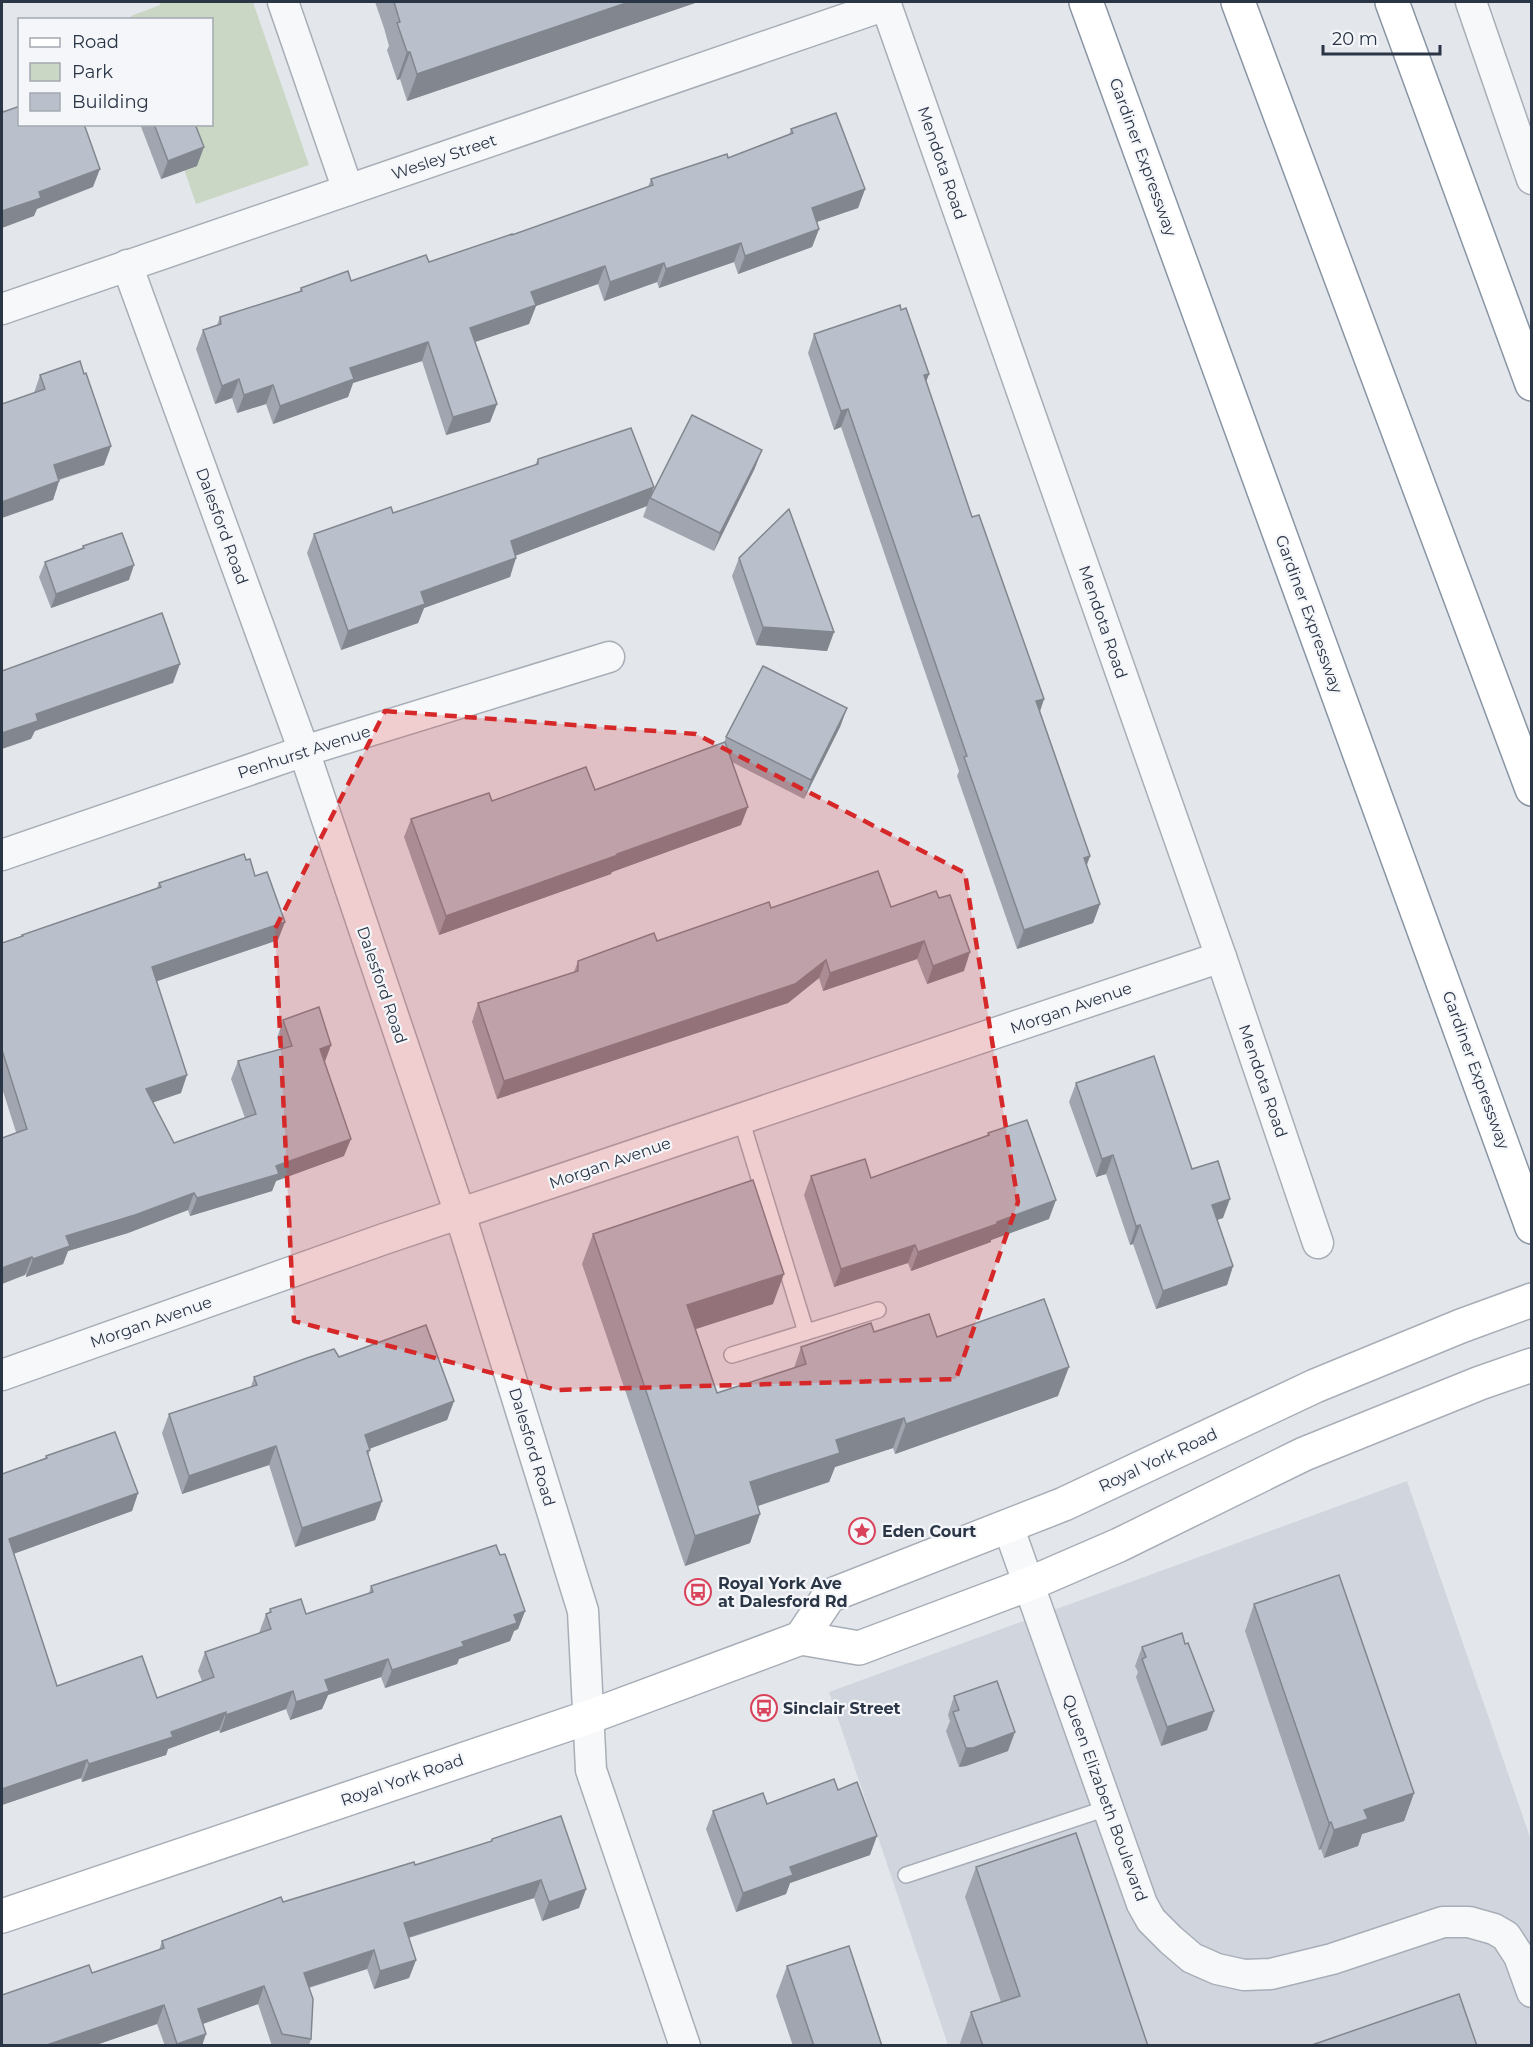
<svg xmlns="http://www.w3.org/2000/svg" width="1533" height="2047" font-family="Montserrat,sans-serif">
<rect width="100%" height="100%" fill="#e3e7ec"/>
<!-- built -->
<polygon fill="#d1d6de" points="1407,1481 1531,1840 1531,2045 948,2045 829,1692"/>
<!-- green -->
<polygon fill="#c9d7c4" points="160,2 253,2 309,165 196,204 169,125 212,124 212,20 132,19 131,16 160,5"/>
<g fill="none" stroke-linecap="round" stroke-linejoin="round">
<defs>
<g id="service">
<polyline points="741,1119 806,1332"/>
<polyline points="732,1355 878,1310"/>
<polyline points="906,1875 1107,1808"/>
</g>
<g id="minor">
<polyline points="283,2 348,190"/>
<polyline points="885,2 1221,957 1318,1243"/>
<polyline points="1471,2 1532,179"/>
<polyline points="127,265 304,751 460,1214 583,1611 591,1770 685,2046"/>
<polyline points="2,309 886,5"/>
<polyline points="2,855 304,751 609,657"/>
<polyline points="2,1375 384,1239 1221,957"/>
<polyline points="1008,1526 1142,1904 1151,1920 1171,1940 1192,1958 1217,1969 1244,1975 1271,1974 1332,1959 1443,1922 1469,1922 1494,1929 1506,1936 1519,1956 1532,1992"/>
</g>
<g id="secondary">
<polyline points="801,1638 829,1596 1064,1504 1315,1386 1461,1326 1532,1300"/>
<polyline points="2,1916 589,1717 801,1638 859,1648 1029,1584 1119,1545 1304,1454 1480,1383 1532,1365"/>
</g>
<g id="motorway">
<polyline points="1086,2 1532,1227"/>
<polyline points="1238,2 1532,789"/>
<polyline points="1392,2 1532,384"/>
</g>
</defs>
<!-- service casing -->
<use href="#service" stroke="#a8aeb7" stroke-width="18"/>
<!-- minor casing -->
<use href="#minor" stroke="#a8aeb7" stroke-width="33"/>
<!-- secondary casing -->
<use href="#secondary" stroke="#a8aeb7" stroke-width="36"/>
<!-- motorway casing -->
<use href="#motorway" stroke="#8a95a4" stroke-width="36"/>
<!-- service -->
<use href="#service" stroke="#f7f8fa" stroke-width="15"/>
<!-- minor -->
<use href="#minor" stroke="#f7f8fa" stroke-width="30"/>
<!-- secondary -->
<use href="#secondary" stroke="#fff" stroke-width="33"/>
<!-- motorway -->
<use href="#motorway" stroke="#fff" stroke-width="33"/>
</g>
<!-- wall -->
<g fill="#a0a5af">
<polygon points="375,2 698,2 407,101 400,79 397,80 387,50 389,46 384,28"/>
<polygon points="140,124 195,124 197,166 161,179"/>
<polygon points="791,129 865,189 858,208 817,222 819,229 812,247 738,274 734,262 659,288 657,282 604,301 598,284 536,306 529,324 475,342 497,404 490,422 446,435 422,361 353,383 348,397 273,424 266,404 237,413 232,398 215,404 196,349 203,330 217,325 220,317 299,292 301,288 351,281 429,262 512,235 648,187 651,179 728,158 789,135"/>
<polygon points="901,310 929,374 926,382 972,517 1044,699 1040,711 1090,856 1087,865 1100,904 1093,923 1017,949 957,776 959,771 841,427 834,430 808,353 814,334"/>
<polygon points="40,375 111,446 104,465 59,480 59,481 53,500 34,393"/>
<polygon points="538,459 654,487 651,495 755,468 714,551 643,517 647,506 515,556 510,577 424,608 418,623 341,650 307,553 314,534 393,513 535,465"/>
<polygon points="83,546 129,580 51,608 39,577 45,562 82,548"/>
<polygon points="739,558 834,632 827,651 756,645 732,576"/>
<polygon points="847,708 840,727 804,799 732,762 741,825 612,872 611,874 439,935 404,837 411,819 492,801 595,790 724,743 726,737"/>
<polygon points="246,860 255,876 278,940 157,981 181,1093 153,1102 174,1143 245,1118 231,1079 238,1061 281,1049 277,1038 283,1020 331,1045 325,1062 344,1156 276,1181 272,1191 190,1216 188,1210 128,1233 68,1251 63,1264 26,1277 16,1132 2,1088 2,943 22,936 22,935 157,888 159,883"/>
<polygon points="891,907 964,971 927,984 917,959 823,991 819,978 788,1003 497,1099 472,1022 478,1003 574,972 578,961 657,941 771,908"/>
<polygon points="1076,1083 1192,1169 1223,1218 1217,1220 1233,1266 1227,1285 1156,1309 1133,1244 1130,1245 1106,1174 1096,1177 1069,1102"/>
<polygon points="988,1133 1049,1219 991,1240 991,1242 911,1271 908,1263 834,1287 804,1195 811,1176 871,1178 987,1136"/>
<polygon points="593,1234 773,1304 696,1329 717,1393 794,1368 801,1347 874,1332 937,1337 1058,1396 895,1454 893,1448 835,1467 829,1482 758,1506 760,1514 750,1543 685,1566 582,1264"/>
<polygon points="339,1357 454,1401 447,1420 369,1449 370,1450 368,1456 382,1501 375,1520 295,1547 269,1465 182,1494 162,1433 169,1414 251,1387 254,1377"/>
<polygon points="46,1456 138,1493 132,1511 13,1554 57,1686 157,1698 202,1681 198,1671 205,1652 259,1633 266,1614 269,1613 270,1609 306,1614 369,1593 371,1586 525,1611 518,1629 514,1631 510,1641 459,1659 457,1664 385,1688 381,1677 328,1695 322,1709 290,1720 286,1709 220,1733 219,1730 168,1749 166,1755 82,1782 81,1778 2,1805 2,1474 45,1458"/>
<polygon points="1254,1604 1414,1793 1404,1821 1362,1834 1358,1846 1324,1858 1321,1849 1319,1850 1245,1631"/>
<polygon points="1142,1647 1207,1730 1161,1746 1136,1677 1138,1672 1135,1666"/>
<polygon points="954,1696 1008,1751 966,1766 959,1767 946,1731 950,1721 948,1715"/>
<polygon points="838,1790 870,1855 790,1883 786,1894 736,1912 706,1829 713,1811 767,1804"/>
<polygon points="492,1839 586,1889 579,1908 542,1921 534,1898 409,1938 416,1960 409,1978 374,1989 367,1969 309,1988 311,2039 309,2046 272,2046 258,2004 203,2024 202,2046 165,2046 157,2024 93,2046 2,2046 92,1973 159,1950 162,1941 283,1902 415,1865 491,1842"/>
<polygon points="976,1867 1148,2046 961,2046 960,2043 971,2012 1001,2002 965,1897"/>
<polygon points="787,1966 882,2046 793,2046 776,1996"/>
</g>
<!-- shaded-wall -->
<g fill="#82868e">
<polygon points="629,2 698,2 407,101 417,74"/>
<polygon points="407,52 410,52 400,79 397,80"/>
<polygon points="204,147 197,166 161,179 168,161"/>
<polygon points="100,169 93,187 37,209 34,216 2,228 2,211 39,192"/>
<polygon points="865,189 858,208 805,226 812,208"/>
<polygon points="819,229 812,247 738,274 745,256"/>
<polygon points="741,243 734,262 659,288 666,269"/>
<polygon points="664,263 657,282 604,301 610,282"/>
<polygon points="605,266 598,284 536,306 529,324 463,346 470,328 531,292"/>
<polygon points="428,342 422,361 353,383 348,397 273,424 280,406 350,368"/>
<polygon points="929,374 922,392 924,375"/>
<polygon points="239,379 232,398 215,404 222,386"/>
<polygon points="273,385 266,404 237,413 244,395"/>
<polygon points="497,404 490,422 446,435 453,417"/>
<polygon points="848,409 841,427 834,430 841,411"/>
<polygon points="111,446 104,465 47,483 54,465"/>
<polygon points="762,450 755,468 714,551 720,533"/>
<polygon points="59,481 53,500 2,518 2,502"/>
<polygon points="654,487 647,506 504,560 511,541"/>
<polygon points="516,558 510,577 424,608 418,623 341,650 348,631 421,592"/>
<polygon points="134,565 129,580 51,608 56,594"/>
<polygon points="763,627 834,632 827,651 756,645"/>
<polygon points="180,664 173,683 35,731 31,739 2,749 2,733 36,714"/>
<polygon points="1044,699 1038,717 1036,701"/>
<polygon points="847,708 840,727 804,799 811,780"/>
<polygon points="748,807 741,825 612,872 611,874 439,935 446,916"/>
<polygon points="1090,856 1083,874 1084,858"/>
<polygon points="1100,904 1093,923 1017,949 1024,930"/>
<polygon points="285,922 278,940 146,985 152,967"/>
<polygon points="924,941 917,959 823,991 830,973"/>
<polygon points="970,952 964,971 927,984 933,966"/>
<polygon points="826,960 819,978 788,1003 497,1099 504,1081"/>
<polygon points="331,1045 324,1063 320,1049"/>
<polygon points="187,1075 181,1093 140,1107 146,1089"/>
<polygon points="351,1139 344,1156 276,1181 272,1191 190,1216 197,1198 276,1166"/>
<polygon points="1113,1155 1106,1174 1096,1177 1102,1159"/>
<polygon points="194,1193 188,1210 128,1233 68,1251 63,1264 26,1277 33,1259 66,1236"/>
<polygon points="1230,1199 1223,1218 1206,1223 1212,1205"/>
<polygon points="1056,1200 1049,1219 991,1240 991,1242 911,1271 918,1252"/>
<polygon points="1140,1225 1133,1244 1130,1245 1136,1226"/>
<polygon points="915,1245 908,1263 834,1287 841,1269"/>
<polygon points="32,1257 25,1275 2,1284 2,1268"/>
<polygon points="1233,1266 1227,1285 1156,1309 1163,1291"/>
<polygon points="784,1274 773,1304 677,1335 687,1305"/>
<polygon points="1069,1367 1058,1396 895,1454 906,1424"/>
<polygon points="454,1401 447,1420 358,1453 365,1435"/>
<polygon points="904,1418 893,1448 835,1467 829,1482 739,1512 750,1482 836,1440"/>
<polygon points="276,1446 269,1465 182,1494 189,1476"/>
<polygon points="138,1493 132,1511 2,1558 9,1539"/>
<polygon points="382,1501 375,1520 295,1547 302,1528"/>
<polygon points="760,1514 750,1543 685,1566 695,1536"/>
<polygon points="525,1611 518,1629 514,1631 510,1641 459,1659 457,1664 385,1688 392,1670 462,1642 514,1615"/>
<polygon points="388,1659 381,1677 328,1695 322,1709 290,1720 296,1702 325,1680"/>
<polygon points="293,1691 286,1709 220,1733 226,1715"/>
<polygon points="1214,1711 1207,1730 1161,1746 1167,1727"/>
<polygon points="226,1712 219,1730 168,1749 166,1755 82,1782 89,1764"/>
<polygon points="1015,1732 1008,1751 966,1766 959,1767 966,1748"/>
<polygon points="87,1760 81,1778 2,1805 2,1789"/>
<polygon points="1414,1793 1404,1821 1362,1834 1358,1846 1324,1858 1334,1830 1364,1810"/>
<polygon points="1331,1822 1321,1849 1319,1850 1329,1823"/>
<polygon points="877,1836 870,1855 790,1883 786,1894 736,1912 743,1893 790,1867"/>
<polygon points="541,1880 534,1898 397,1941 404,1923"/>
<polygon points="586,1889 579,1908 542,1921 549,1902"/>
<polygon points="374,1950 367,1969 297,1991 304,1973"/>
<polygon points="416,1960 409,1978 374,1989 380,1971"/>
<polygon points="264,1986 258,2004 191,2028 198,2009"/>
<polygon points="164,2005 157,2024 93,2046 44,2046"/>
<polygon points="206,2034 202,2046 177,2046 177,2044"/>
</g>
<!-- building -->
<g fill="#bac0cb" stroke="#82868e" stroke-width="1.5">
<polygon points="394,2 629,2 417,74 410,52 407,52 397,23 400,22"/>
<polygon points="20,106 20,124 84,124 100,169 39,192 41,198 2,211 2,109 3,112"/>
<polygon points="836,113 865,189 812,208 819,229 745,256 741,243 666,269 664,263 610,282 605,266 531,292 536,305 470,328 497,404 453,417 428,342 350,368 354,379 280,406 273,385 244,395 239,379 222,386 203,330 221,324 220,317 302,291 301,288 348,271 351,281 426,255 429,262 512,234 512,235 653,185 651,179 727,154 728,158 793,133 791,129"/>
<polygon points="154,124 195,124 204,147 168,161"/>
<polygon points="900,305 901,310 906,308 929,374 924,375 972,517 979,515 1044,699 1036,701 1090,856 1084,858 1100,904 1024,930 964,757 967,756 848,409 841,411 814,334"/>
<polygon points="80,361 84,374 86,373 111,446 54,465 59,481 2,502 2,404 45,389 40,375"/>
<polygon points="692,415 762,450 720,533 650,498"/>
<polygon points="631,428 654,487 511,541 516,558 421,592 425,604 348,631 314,534 391,507 393,513 538,464 538,459"/>
<polygon points="789,509 834,632 763,627 739,558"/>
<polygon points="122,533 134,565 56,594 45,562 84,548 83,546"/>
<polygon points="162,613 180,664 36,714 38,721 2,733 2,671"/>
<polygon points="763,666 847,708 811,780 726,737"/>
<polygon points="725,742 748,807 617,854 618,855 446,916 411,819 489,793 492,801 586,767 595,790"/>
<polygon points="244,854 246,860 250,859 255,876 267,872 285,922 152,967 187,1075 146,1089 174,1143 256,1114 238,1061 292,1046 283,1020 319,1007 331,1045 320,1049 351,1139 276,1166 279,1174 197,1198 194,1193 135,1215 66,1236 70,1246 33,1259 32,1257 2,1268 2,1138 27,1129 2,1050 2,943 23,936 22,935 161,887 159,883"/>
<polygon points="878,871 891,907 936,891 939,898 950,895 970,952 933,966 924,941 830,973 826,960 795,984 504,1081 478,1003 578,971 578,961 654,933 657,941 769,902 771,908"/>
<polygon points="1154,1056 1192,1169 1218,1161 1230,1199 1212,1205 1233,1266 1163,1291 1140,1225 1136,1226 1113,1155 1102,1159 1076,1083"/>
<polygon points="1027,1120 1056,1200 997,1222 997,1224 918,1252 915,1245 841,1269 811,1176 865,1159 871,1178 989,1135 988,1133"/>
<polygon points="753,1180 784,1274 687,1305 717,1393 806,1364 801,1347 871,1323 874,1332 929,1314 937,1337 1044,1299 1069,1367 906,1424 904,1418 836,1440 840,1453 750,1482 760,1514 695,1536 593,1234"/>
<polygon points="426,1325 454,1401 365,1435 370,1450 367,1451 382,1501 302,1528 276,1446 189,1476 169,1414 257,1385 254,1377 307,1358 334,1349 339,1357"/>
<polygon points="115,1432 138,1493 9,1539 57,1686 142,1656 157,1698 214,1677 205,1652 271,1629 266,1614 271,1612 270,1609 301,1599 306,1614 373,1592 371,1586 496,1545 500,1555 505,1554 525,1611 514,1615 517,1623 462,1642 464,1646 392,1670 388,1659 325,1680 329,1691 296,1702 293,1691 226,1715 226,1712 171,1732 173,1737 89,1764 87,1760 2,1789 2,1474 47,1458 46,1456"/>
<polygon points="1339,1575 1414,1793 1364,1810 1368,1819 1334,1830 1331,1822 1329,1823 1254,1604"/>
<polygon points="1182,1633 1185,1644 1188,1643 1214,1711 1167,1727 1142,1659 1146,1657 1142,1647"/>
<polygon points="997,1681 1015,1732 973,1748 966,1748 953,1712 959,1710 954,1696"/>
<polygon points="834,1779 838,1790 857,1782 877,1836 790,1867 793,1875 743,1893 713,1811 763,1793 767,1804"/>
<polygon points="561,1816 586,1889 549,1902 541,1880 404,1923 416,1960 380,1971 374,1950 304,1973 313,1999 311,2039 282,2034 264,1986 198,2009 206,2034 177,2044 164,2005 44,2046 2,2046 2,1995 89,1965 92,1973 164,1948 162,1941 281,1897 283,1902 414,1862 415,1865 492,1841 492,1839"/>
<polygon points="1076,1833 1148,2046 983,2046 971,2012 1020,1996 976,1867"/>
<polygon points="849,1946 882,2046 814,2046 787,1966"/>
<polygon points="1459,1994 1477,2046 1309,2046"/>
</g>
<!-- marked area -->
<path fill="#d62828" fill-opacity="0.2" stroke="#d62828" stroke-width="4.5" stroke-dasharray="12 8" stroke-linejoin="round" d="M 385,711 L 696,734 L 965,873 L 1018,1202 L 956,1379 L 557,1390 L 294,1321 L 275,929 Z"/>
<!-- icons -->
<defs>
<symbol id="sight-ring" viewBox="-11 -11 22 22"><circle r="9.5" fill="#f4f6f9" stroke="#d8425b" stroke-width="1.5"/><path d="M0-6L1.8-2.2L6-1.7L2.9 1.2L3.7 5.4L0 3.3L-3.7 5.4L-2.9 1.2L-6-1.7L-1.8-2.2Z" fill="#d8425b"/></symbol>
<symbol id="bus-ring" viewBox="-11 -11 22 22"><circle r="9.5" fill="#f4f6f9" stroke="#d8425b" stroke-width="1.5"/><path d="M-5-6H5V4H4V6H2V4H-2V6H-4V4H-5ZM-3.5-4V0h7V-4ZM-3.5 1.2v1.5H-2V1.2ZM2 1.2v1.5H3.5V1.2Z" fill="#d8425b"/></symbol>
</defs>
<g fill-rule="evenodd">
<use href="#sight-ring" x="847" y="1516" width="30" height="30"/>
<use href="#bus-ring" x="683" y="1577" width="30" height="30"/>
<use href="#bus-ring" x="749" y="1693" width="30" height="30"/>
</g>
<g text-anchor="middle" dominant-baseline="central" stroke-width="4.5" stroke-linejoin="round" paint-order="stroke">
<!-- street labels -->
<g font-size="16" fill="#2a3546" stroke="#f4f6f9">
<text transform="translate(444 157) rotate(-19)">Wesley Street</text>
<text transform="translate(1143 157) rotate(70)">Gardiner Expressway</text>
<text transform="translate(942 163) rotate(71)">Mendota Road</text>
<text transform="translate(222 526) rotate(70)">Dalesford Road</text>
<text transform="translate(1309 614) rotate(70)">Gardiner Expressway</text>
<text transform="translate(1103 622) rotate(71)">Mendota Road</text>
<text transform="translate(304 752) rotate(-18)">Penhurst Avenue</text>
<text transform="translate(382 985) rotate(71)">Dalesford Road</text>
<text transform="translate(1071 1008) rotate(-19)">Morgan Avenue</text>
<text transform="translate(1476 1070) rotate(70)">Gardiner Expressway</text>
<text transform="translate(1263 1081) rotate(71)">Mendota Road</text>
<text transform="translate(610 1163) rotate(-19)">Morgan Avenue</text>
<text transform="translate(151 1322) rotate(-19)">Morgan Avenue</text>
<text transform="translate(532 1447) rotate(73)">Dalesford Road</text>
<text transform="translate(1158 1460) rotate(-25)">Royal York Road</text>
<text transform="translate(402 1780) rotate(-19)">Royal York Road</text>
<text transform="translate(1105 1798) rotate(70)">Queen Elizabeth Boulevard</text>
</g>
<!-- poi labels -->
<g font-size="16" font-weight="bold" fill="#2a3546" stroke="#f4f6f9" text-anchor="start">
<text x="882" y="1531">Eden Court</text>
<text x="718" y="1583">Royal York Ave<tspan x="718" dy="18">at Dalesford Rd</tspan></text>
<text x="783" y="1708">Sinclair Street</text>
</g>
</g>
<!-- border -->
<rect width="1533" height="2047" fill="none" stroke="#2a3546" stroke-width="6"/>
<!-- legend -->
<rect x="18" y="18" width="195" height="108" fill="#f4f6f9" stroke="#a3a9b1" stroke-width="1.5"/>
<rect x="30" y="38" width="30" height="9" fill="#ffffff" stroke="#a3a9b1" stroke-width="1.5"/>
<text x="72" y="48" font-size="18" fill="#2a3546">Road</text>
<rect x="30" y="63" width="30" height="18" fill="#c9d7c4" stroke="#a3a9b1" stroke-width="1.5"/>
<text x="72" y="78" font-size="18" fill="#2a3546">Park</text>
<rect x="30" y="93" width="30" height="18" fill="#bac0cb" stroke="#a3a9b1" stroke-width="1.5"/>
<text x="72" y="108" font-size="18" fill="#2a3546">Building</text>
<!-- scale -->
<path d="M1323 45v9h117v-9" fill="none" stroke="#2a3546" stroke-width="3"/>
<text x="1332" y="45" font-size="18" fill="#2a3546" stroke="#f4f6f9" stroke-width="4.5" paint-order="stroke">20 m</text>
</svg>
